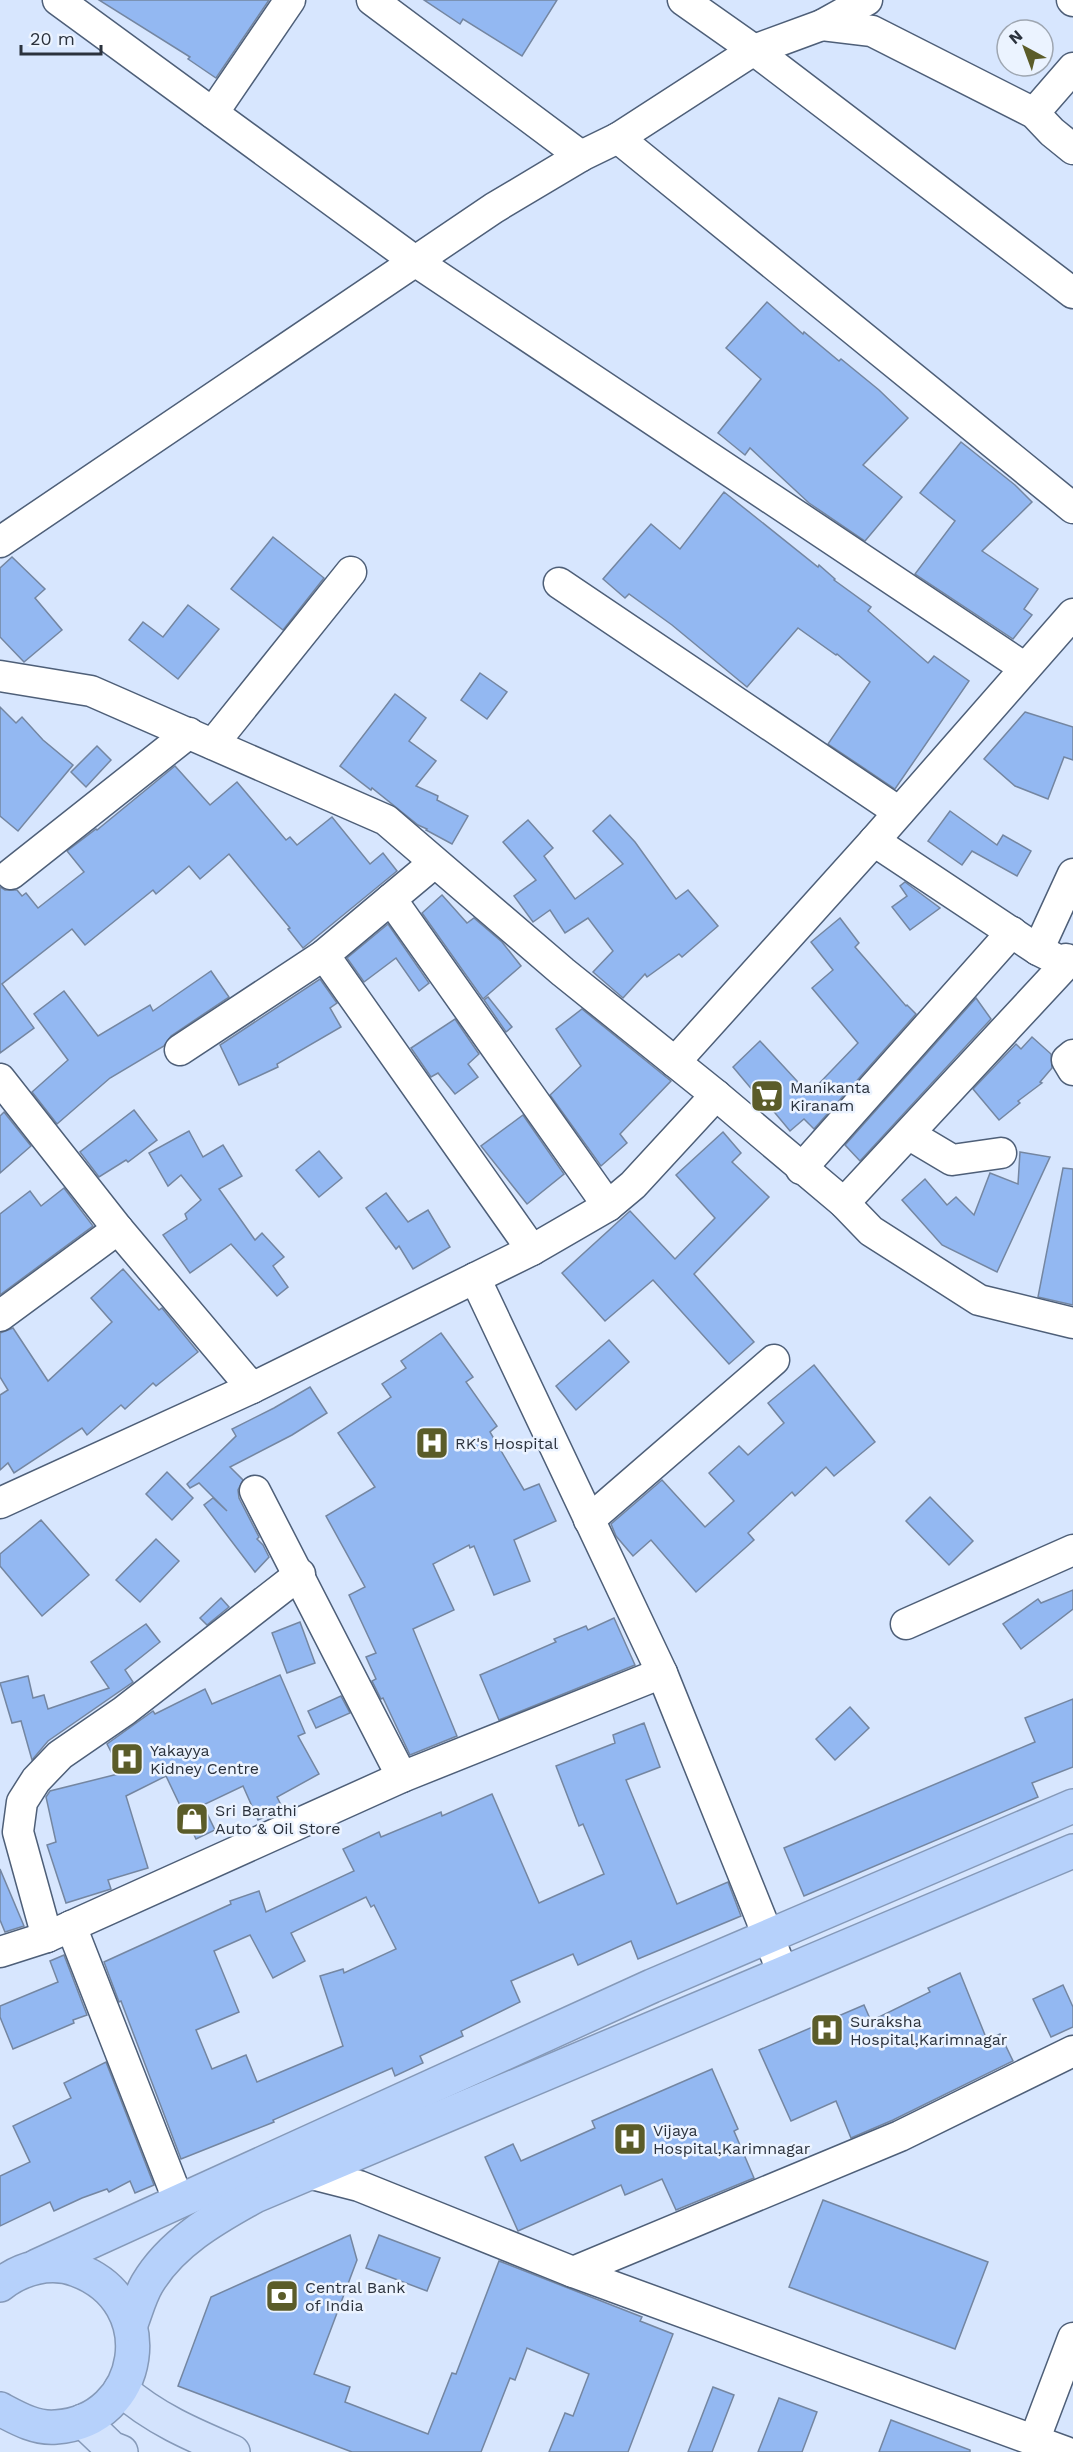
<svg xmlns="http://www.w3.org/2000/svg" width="1073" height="2452" font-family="'Work Sans',sans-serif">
<rect width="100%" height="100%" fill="#d7e6fe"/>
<!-- building -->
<g fill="#93b8f2" stroke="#7486a1" stroke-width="1.5" fill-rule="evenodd">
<polygon points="99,0 269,0 216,78 188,59 190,57"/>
<polygon points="424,0 557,0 522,56 463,19 460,24"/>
<polygon points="767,302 803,334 804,332 839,361 841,359 879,390 908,418 863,465 902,497 865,541 809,503 750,448 745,455 718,433 761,379 726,348"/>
<polygon points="961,442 1015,485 1032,502 982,551 1038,589 1024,609 1032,615 1013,639 915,574 955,521 920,493"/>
<polygon points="724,492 818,567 819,565 835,579 834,580 871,607 868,611 928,663 934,656 969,681 895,789 828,744 870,682 837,654 836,655 798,628 747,687 672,625 629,594 625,598 603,579 651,524 680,549"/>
<polygon points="273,537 324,578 283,630 231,589"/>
<polygon points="12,557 45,589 35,598 62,630 24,662 0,637 0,568"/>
<polygon points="188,605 219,629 178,679 129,640 143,622 163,637"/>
<polygon points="480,673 507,692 487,719 461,700"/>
<polygon points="395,694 426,718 409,741 436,761 416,786 438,796 437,800 468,816 452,844 426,830 427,829 418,825 372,788 371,790 340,766"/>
<polygon points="0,707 16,723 22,717 43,740 73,765 18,831 0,816"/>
<polygon points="1025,712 1073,727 1073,760 1064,757 1048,799 1015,786 984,759"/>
<polygon points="97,746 111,760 86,787 71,772"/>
<polygon points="175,766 210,805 237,782 286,840 290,837 297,845 332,817 370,864 383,853 397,871 303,948 288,929 290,928 229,854 200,879 189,866 156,894 153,890 85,945 72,929 2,984 34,1028 0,1053 0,887 5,890 17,890 22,896 26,893 38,908 84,872 67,851 96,829 97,830"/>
<polygon points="950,811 997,845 1003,835 1031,851 1017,876 972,851 962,865 928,841"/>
<polygon points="610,815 635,842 676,899 688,890 718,926 682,957 679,954 647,977 645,974 623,998 593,972 613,951 588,918 565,933 550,910 533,922 514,896 536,880 503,842 528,820 553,848 544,856 575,899 623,864 593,831"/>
<polygon points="905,882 940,908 910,930 892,907 907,896 900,886"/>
<polygon points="442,895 467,923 474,918 502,942 521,966 483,999 422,913"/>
<polygon points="840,918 859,943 855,947 906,1006 907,1005 916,1014 814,1129 804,1119 790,1131 756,1090 754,1092 733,1067 760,1041 809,1094 858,1043 812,988 833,970 811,942"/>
<polygon points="388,924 429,983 419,991 396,958 364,982 347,958"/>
<polygon points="211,971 229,997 171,1036 164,1046 110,1078 57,1124 32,1092 68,1060 34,1014 64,991 98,1036 150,1005 153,1011"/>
<polygon points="320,979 337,1003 330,1008 341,1027 277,1064 278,1067 239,1085 220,1045"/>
<polygon points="488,997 512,1027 506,1032 484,1000"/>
<polygon points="976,998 991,1019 860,1161 845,1145"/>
<polygon points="582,1009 671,1081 620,1134 627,1143 601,1166 550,1095 581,1066 556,1029"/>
<polygon points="455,1019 479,1054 468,1064 478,1077 455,1094 438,1073 431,1077 411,1048"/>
<polygon points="1032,1037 1051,1054 1052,1068 1040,1082 1042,1083 1018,1101 1020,1103 999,1120 973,1089 1016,1044 1021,1049"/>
<polygon points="134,1110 157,1140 128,1162 126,1160 99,1177 80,1152"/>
<polygon points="4,1112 31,1146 0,1173 0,1116"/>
<polygon points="523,1115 564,1174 527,1204 481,1146"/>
<polygon points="189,1131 203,1157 223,1145 242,1176 219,1189 255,1240 262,1233 284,1257 273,1266 288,1287 277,1296 231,1244 190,1273 163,1235 187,1219 185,1214 201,1200 181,1175 168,1186 149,1153"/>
<polygon points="723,1132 741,1153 732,1162 769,1197 694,1274 754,1342 729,1364 653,1280 605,1321 562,1273 630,1211 675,1259 715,1218 676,1175"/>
<polygon points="319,1151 342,1178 319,1197 296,1170"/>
<polygon points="1020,1152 1050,1157 997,1272 942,1245 902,1200 925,1179 947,1205 956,1197 974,1215 990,1173 1018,1184"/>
<polygon points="1063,1168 1073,1169 1073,1305 1038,1297"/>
<polygon points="64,1188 93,1226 0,1295 0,1214 30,1191 41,1206"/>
<polygon points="386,1193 408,1222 428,1210 450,1247 413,1269 399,1246 396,1249 366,1208"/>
<polygon points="123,1269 159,1310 162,1308 198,1352 156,1386 153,1383 125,1409 121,1405 87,1435 82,1428 14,1473 8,1463 0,1470 0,1395 8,1390 0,1377 0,1333 13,1328 48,1381 112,1322 91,1298"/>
<polygon points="441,1333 473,1377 466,1382 497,1426 490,1432 524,1490 539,1484 556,1521 514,1540 530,1581 494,1595 474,1546 470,1548 469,1545 433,1564 454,1610 413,1629 457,1736 410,1755 383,1698 381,1699 372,1681 376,1679 366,1657 376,1653 349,1595 365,1587 326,1516 375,1487 338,1433 391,1397 382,1384 406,1368 401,1361"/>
<polygon points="609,1340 629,1362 576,1410 556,1386"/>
<polygon points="814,1365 875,1442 834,1476 826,1467 795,1496 792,1492 748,1533 754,1540 696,1592 651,1540 633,1556 616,1536 611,1524 662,1480 705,1527 734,1501 709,1473 739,1446 748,1455 784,1423 768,1403"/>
<polygon points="310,1387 327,1413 292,1435 230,1467 243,1480 238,1490 239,1498 259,1537 257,1539 263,1545 269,1557 255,1572 204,1505 213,1498 227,1511 199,1483 190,1488 187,1484 236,1436 232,1429 274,1408"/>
<polygon points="167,1472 193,1498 172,1520 146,1494"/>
<polygon points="930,1497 973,1541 949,1565 906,1521"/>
<polygon points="41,1520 89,1575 42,1616 0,1566 0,1554"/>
<polygon points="156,1539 179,1561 140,1602 116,1580"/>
<polygon points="1073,1590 1073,1609 1021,1649 1003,1624 1038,1599 1041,1603"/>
<polygon points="221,1598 229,1607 207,1625 200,1618"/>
<polygon points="614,1618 635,1665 499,1720 480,1675 556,1642 554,1639 586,1626 588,1630"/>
<polygon points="300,1622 315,1663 287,1673 272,1633"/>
<polygon points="146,1624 160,1642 125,1670 133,1682 48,1741 32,1760 21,1721 12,1723 0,1683 28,1676 33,1698 44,1695 48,1709 109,1688 91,1662"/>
<polygon points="280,1675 305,1733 298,1736 319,1774 277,1797 283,1809 258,1820 243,1786 203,1805 215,1830 196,1839 166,1776 126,1796 148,1868 108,1880 111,1889 66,1903 47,1845 56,1842 46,1797 50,1791 122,1773 107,1744 153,1711 155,1714 205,1689 212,1704"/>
<polygon points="341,1696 350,1713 316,1728 308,1711"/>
<polygon points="1073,1699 1073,1767 1032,1783 1038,1797 804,1896 784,1848 1035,1742 1025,1718"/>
<polygon points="850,1707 869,1728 835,1760 816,1739"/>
<path d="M 644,1723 L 660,1767 L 626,1780 L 677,1904 L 728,1882 L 741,1916 L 638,1959 L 631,1941 L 578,1965 L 573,1954 L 511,1981 L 520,2002 L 461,2031 L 463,2036 L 420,2056 L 423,2063 L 395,2076 L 392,2068 L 273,2120 L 274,2122 L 181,2159 L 121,2001 L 119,2002 L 104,1962 L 231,1904 L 230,1901 L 259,1891 L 266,1912 L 354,1871 L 343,1849 L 379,1832 L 381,1837 L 441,1812 L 442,1816 L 492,1794 L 539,1903 L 604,1874 L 583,1824 L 579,1826 L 556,1766 L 615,1743 L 613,1735 ZM 366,1897 L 371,1907 L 374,1905 L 396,1949 L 344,1973 L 343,1969 L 320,1976 L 343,2046 L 257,2082 L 246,2055 L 212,2069 L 196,2030 L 239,2012 L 214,1951 L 250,1935 L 273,1978 L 305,1961 L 291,1933 Z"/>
<polygon points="0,1869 24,1926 5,1932 0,1920"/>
<polygon points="64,1955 87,2015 73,2020 74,2023 13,2049 0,2017 0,2006 58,1982 50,1961"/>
<polygon points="960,1973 987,2040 1000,2034 1013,2061 893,2120 851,2138 836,2101 791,2121 759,2050 864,2005 871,2021 930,1992 928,1988"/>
<polygon points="1063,1985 1073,2007 1073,2027 1051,2037 1033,1999"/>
<polygon points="106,2062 154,2185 135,2193 130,2181 109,2192 107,2189 82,2198 54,2211 50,2202 0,2226 0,2176 30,2162 13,2126 71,2098 64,2083"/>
<polygon points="712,2069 738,2129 734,2131 754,2178 676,2210 662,2179 625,2195 621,2185 518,2231 485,2157 513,2144 521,2161 595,2128 592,2121"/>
<polygon points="823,2200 988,2262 955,2349 789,2287"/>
<polygon points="350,2235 357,2260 314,2374 350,2387 345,2402 428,2434 452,2373 456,2374 499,2261 642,2317 640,2321 673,2334 628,2452 549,2452 565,2413 573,2416 589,2374 527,2348 515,2380 510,2378 481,2452 352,2452 178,2386 211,2297"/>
<polygon points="379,2235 440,2258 427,2291 366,2268"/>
<polygon points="713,2387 734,2395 712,2452 688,2452"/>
<polygon points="779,2398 817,2412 802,2452 758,2452"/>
<polygon points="891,2420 970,2450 970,2452 879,2452"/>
</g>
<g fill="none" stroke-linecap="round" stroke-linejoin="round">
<defs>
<g id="minor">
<polyline points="58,0 415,261 1025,668"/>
<polyline points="372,0 581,156"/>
<polyline points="683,0 754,50 1073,293"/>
<polyline points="1072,0 1073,1"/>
<polyline points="822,25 872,31 1034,113 1052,132 1073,149"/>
<polyline points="213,113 290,0"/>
<polyline points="1034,113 1073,68"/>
<polyline points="618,138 1073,508"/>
<polyline points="0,542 494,208 581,156 618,138 754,50 822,25 867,0"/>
<polyline points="559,583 899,812"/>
<polyline points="0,676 91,691 386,820 563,972 716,1095 844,1203 871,1231 979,1300 1073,1323"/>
<polyline points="213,744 351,572"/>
<polyline points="874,841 1038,950 1066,964 1066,959 1073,961"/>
<polyline points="11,874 189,733"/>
<polyline points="391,899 608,1206"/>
<polyline points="1038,950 1073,874"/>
<polyline points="180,1050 324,955 434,863"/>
<polyline points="1073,1055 1067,1060 1073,1070"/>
<polyline points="675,1062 874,841 1073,614"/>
<polyline points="0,1079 118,1229 252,1388 532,1250 324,955"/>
<polyline points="910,1135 952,1160 1001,1153"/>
<polyline points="801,1169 1012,932"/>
<polyline points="844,1203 1066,964"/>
<polyline points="532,1250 608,1206 633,1185 716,1095"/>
<polyline points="475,1278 662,1673 783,1973"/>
<polyline points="0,1316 118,1229"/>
<polyline points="255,1491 402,1777"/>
<polyline points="0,1503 252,1388"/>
<polyline points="589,1520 774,1360"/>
<polyline points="906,1624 1073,1550"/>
<polyline points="71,1926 179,2202"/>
<polyline points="47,1937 18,1832 22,1802 36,1780 60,1755 124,1711 300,1574"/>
<polyline points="0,1952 47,1937 402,1777 662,1673"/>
<polyline points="308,2173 359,2186 573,2272 1066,2452"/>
<polyline points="573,2272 900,2136 1073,2051"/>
<polyline points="1034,2441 1073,2338"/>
</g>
<g id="major">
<path d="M 121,2389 C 153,2418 193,2435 233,2452"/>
<polyline points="83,2421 111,2448 121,2452"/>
</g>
<g id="highway">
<polyline points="37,2266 652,1986 1073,1806"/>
<path d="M 0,2285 C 21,2268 51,2260 77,2270 C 163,2302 144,2421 56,2427 C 36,2429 17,2418 0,2409"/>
<path d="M 131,2324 C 136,2311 140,2296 147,2284 C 171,2243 215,2218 255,2196 L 1073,1851"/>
</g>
</defs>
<!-- minor casing -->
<use href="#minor" stroke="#4e5f78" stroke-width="33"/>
<!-- major casing -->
<use href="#major" stroke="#8599b8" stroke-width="36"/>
<!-- highway casing -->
<use href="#highway" stroke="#8599b8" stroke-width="36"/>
<!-- minor -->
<use href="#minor" stroke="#fff" stroke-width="30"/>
<!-- major -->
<use href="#major" stroke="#d3e3fd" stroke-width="33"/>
<!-- highway -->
<use href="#highway" stroke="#b6d1fb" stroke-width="33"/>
</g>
<!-- icons -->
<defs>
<symbol id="supermarket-square" viewBox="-11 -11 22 22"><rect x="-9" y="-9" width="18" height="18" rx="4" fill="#5b5c29" stroke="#ebf3ff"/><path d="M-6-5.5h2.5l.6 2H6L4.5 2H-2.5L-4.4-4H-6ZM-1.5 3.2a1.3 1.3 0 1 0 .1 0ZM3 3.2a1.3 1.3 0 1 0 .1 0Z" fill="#fff"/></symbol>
<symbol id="hospital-square" viewBox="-11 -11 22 22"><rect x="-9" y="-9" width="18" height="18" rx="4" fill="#5b5c29" stroke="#ebf3ff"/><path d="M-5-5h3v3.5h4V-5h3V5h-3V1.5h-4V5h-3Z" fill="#fff"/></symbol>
<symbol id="shop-square" viewBox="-11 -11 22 22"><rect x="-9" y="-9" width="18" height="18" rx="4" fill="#5b5c29" stroke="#ebf3ff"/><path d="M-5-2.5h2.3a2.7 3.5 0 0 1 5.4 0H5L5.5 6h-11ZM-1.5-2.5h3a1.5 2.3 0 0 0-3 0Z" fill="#fff"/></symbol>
<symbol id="bank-square" viewBox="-11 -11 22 22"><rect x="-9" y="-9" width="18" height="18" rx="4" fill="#5b5c29" stroke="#ebf3ff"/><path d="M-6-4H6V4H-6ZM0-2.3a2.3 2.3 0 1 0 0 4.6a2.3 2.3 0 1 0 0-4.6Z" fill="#fff"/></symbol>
</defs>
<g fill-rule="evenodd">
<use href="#supermarket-square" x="748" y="1077" width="38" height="38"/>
<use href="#hospital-square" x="413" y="1424" width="38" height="38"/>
<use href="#hospital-square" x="108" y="1740" width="38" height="38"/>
<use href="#shop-square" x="173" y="1800" width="38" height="38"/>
<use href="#hospital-square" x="808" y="2011" width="38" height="38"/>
<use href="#hospital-square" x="611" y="2120" width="38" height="38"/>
<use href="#bank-square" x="263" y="2277" width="38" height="38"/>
</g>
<g text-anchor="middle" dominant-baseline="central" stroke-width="5" stroke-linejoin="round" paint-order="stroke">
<!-- poi labels -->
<g font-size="16" fill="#2b323d" stroke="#ebf3ff" text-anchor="start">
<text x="790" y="1087">Manikanta<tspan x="790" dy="18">Kiranam</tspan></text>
<text x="455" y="1443">RK's Hospital</text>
<text x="150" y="1750">Yakayya<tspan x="150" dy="18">Kidney Centre</tspan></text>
<text x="215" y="1810">Sri Barathi<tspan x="215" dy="18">Auto &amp; Oil Store</tspan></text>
<text x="850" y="2021">Suraksha<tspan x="850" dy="18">Hospital,Karimnagar</tspan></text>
<text x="653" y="2130">Vijaya<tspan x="653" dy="18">Hospital,Karimnagar</tspan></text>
<text x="305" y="2287">Central Bank<tspan x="305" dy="18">of India</tspan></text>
</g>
</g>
<!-- north arrow -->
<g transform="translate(1025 48) rotate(319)"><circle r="28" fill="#ebf3ff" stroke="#9ea6b1" stroke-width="1.5"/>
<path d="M0-4.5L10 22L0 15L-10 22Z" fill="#5b5c29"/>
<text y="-9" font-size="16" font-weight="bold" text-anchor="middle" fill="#2b323d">N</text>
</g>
<!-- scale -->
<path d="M21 45v9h80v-9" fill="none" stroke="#2b323d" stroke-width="3"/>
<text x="30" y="45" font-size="18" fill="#2b323d" stroke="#ebf3ff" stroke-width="4.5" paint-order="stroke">20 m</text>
</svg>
